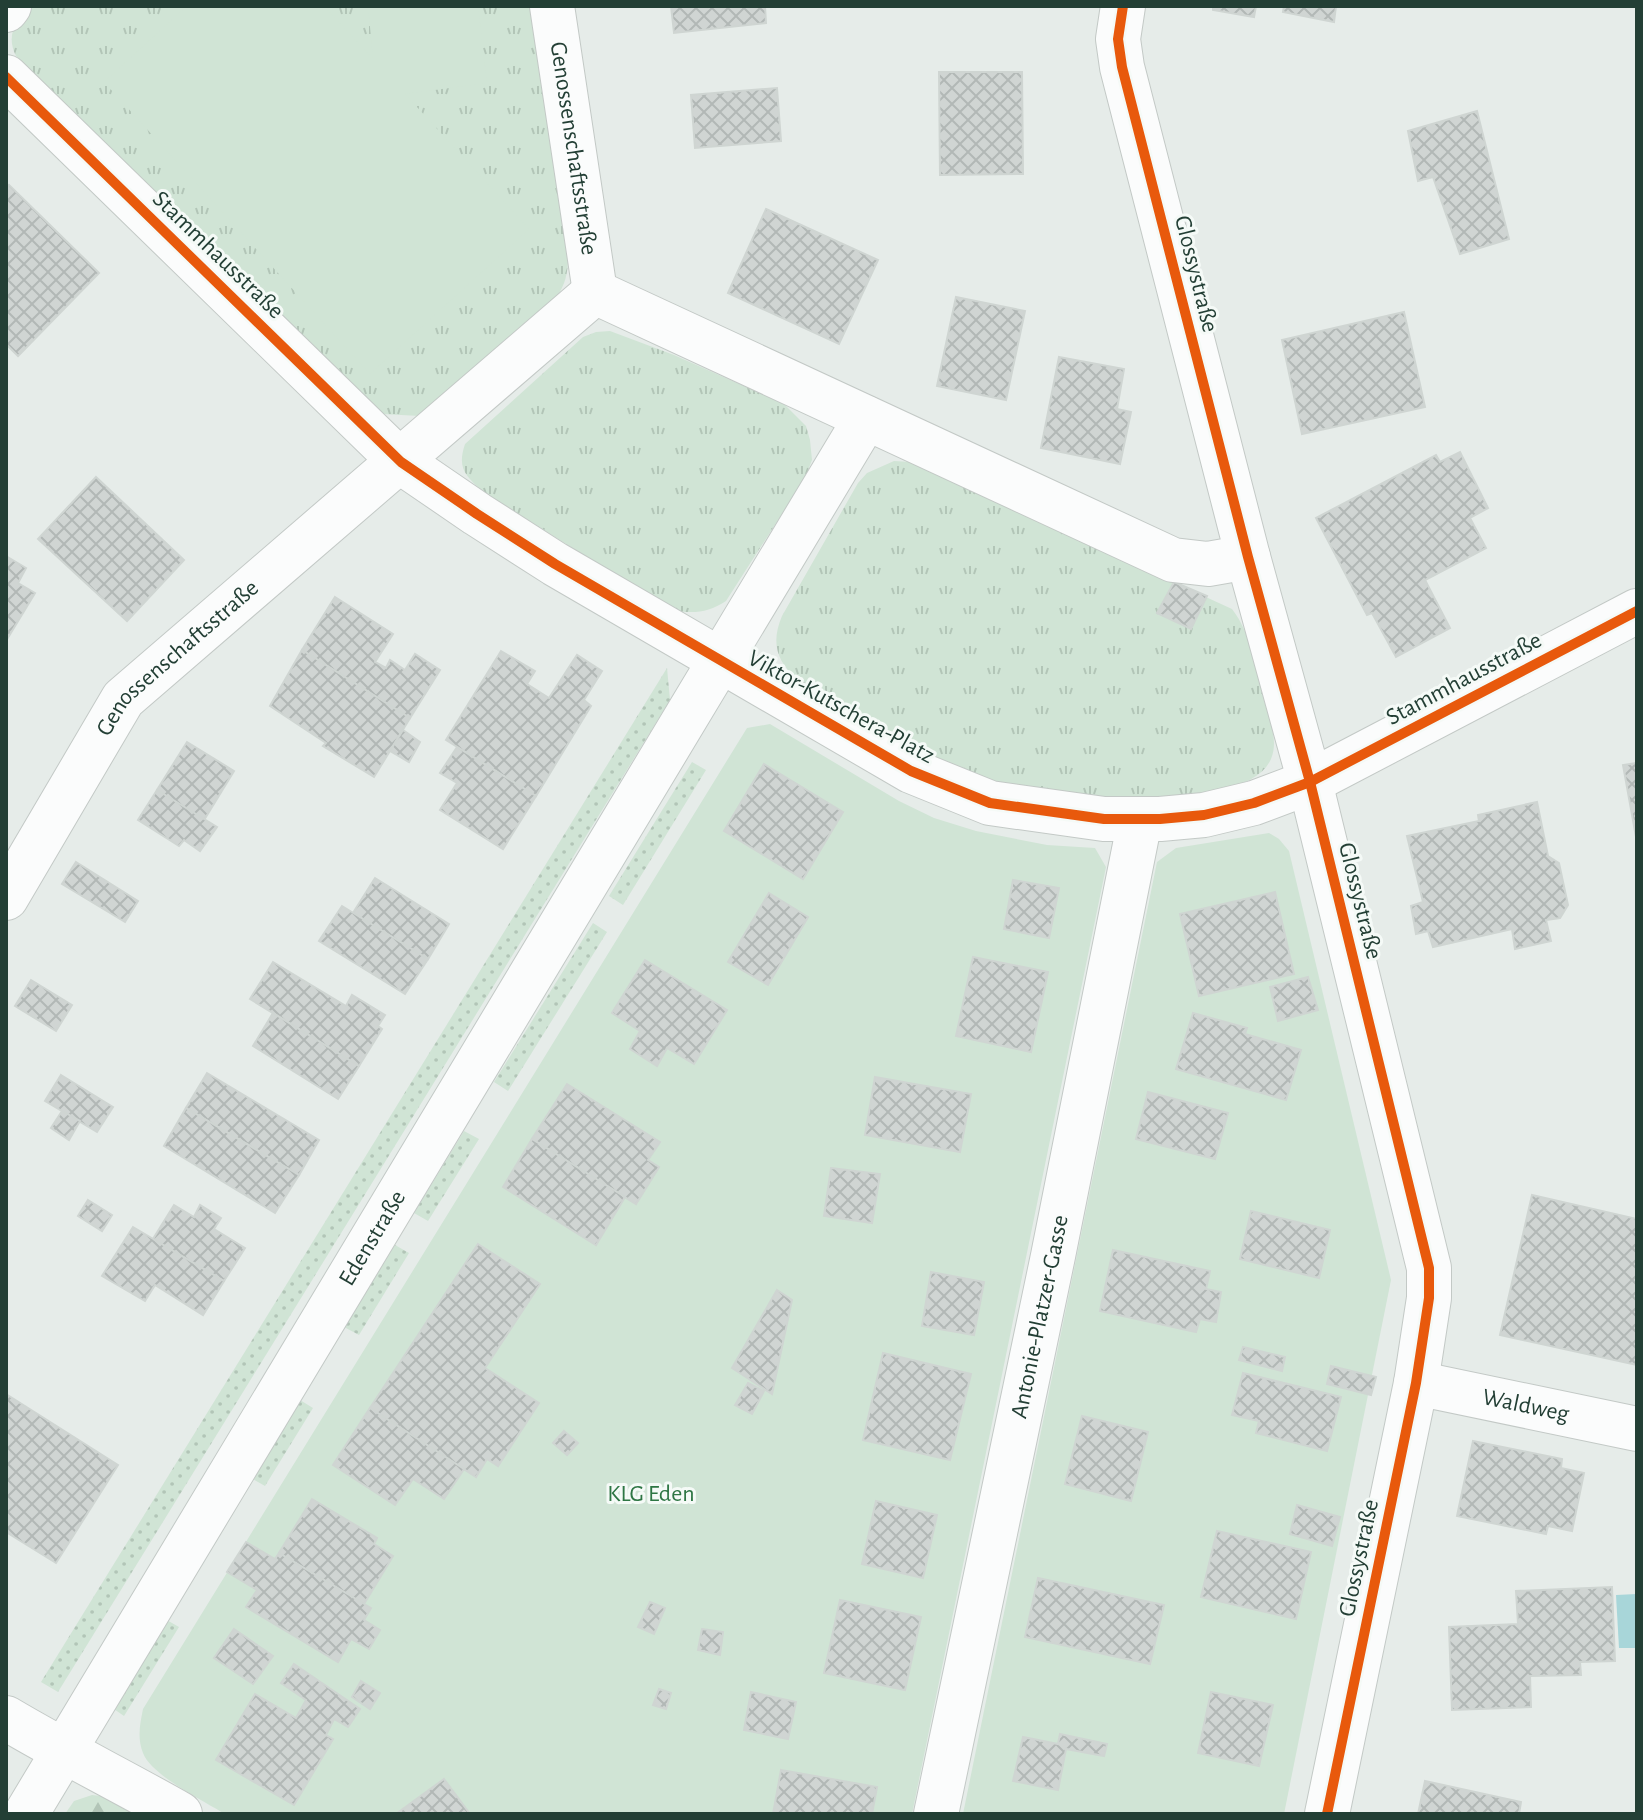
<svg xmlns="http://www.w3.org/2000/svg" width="1643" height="1820" font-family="'Alegreya Sans',sans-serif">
<defs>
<pattern id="grass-dots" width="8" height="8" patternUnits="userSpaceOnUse" patternTransform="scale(2)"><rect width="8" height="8" fill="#d0e4d5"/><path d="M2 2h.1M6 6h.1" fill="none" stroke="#b2c5b7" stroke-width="1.8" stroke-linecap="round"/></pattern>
<pattern id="forest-firs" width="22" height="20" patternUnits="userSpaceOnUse" patternTransform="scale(2)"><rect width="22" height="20" fill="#d0e4d5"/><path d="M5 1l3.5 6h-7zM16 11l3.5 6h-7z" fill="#b2c5b7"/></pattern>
<pattern id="park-tufts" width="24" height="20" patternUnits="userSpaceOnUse" patternTransform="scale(2)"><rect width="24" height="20" fill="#d0e4d5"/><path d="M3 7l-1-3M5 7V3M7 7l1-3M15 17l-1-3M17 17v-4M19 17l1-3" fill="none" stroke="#b2c5b7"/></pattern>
<pattern id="building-cross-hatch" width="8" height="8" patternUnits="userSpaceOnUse" patternTransform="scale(2)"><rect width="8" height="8" fill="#d0d5d3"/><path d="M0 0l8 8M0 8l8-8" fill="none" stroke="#b2b8b6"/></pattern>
</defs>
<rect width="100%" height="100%" fill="#e6ece9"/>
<!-- grass -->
<g fill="url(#grass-dots)">
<polygon points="667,668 670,700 58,1692 41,1682"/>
<polygon points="692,762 706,770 623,905 609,896"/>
<polygon points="593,923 607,932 508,1091 494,1082"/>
<polygon points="464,1131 479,1139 428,1221 414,1213"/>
<polygon points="395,1245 409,1253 359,1335 344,1327"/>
<polygon points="300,1400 313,1408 265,1486 251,1478"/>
<polygon points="165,1619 179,1627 124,1716 111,1707"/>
</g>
<!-- forest -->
<polygon fill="url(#forest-firs)" points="92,1795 110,1797 136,1814 65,1814 74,1801"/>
<!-- park -->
<g fill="url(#park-tufts)">
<path d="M 27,6 L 531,6 L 568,262 C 567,279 563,289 553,302 L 420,416 L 382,414 L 374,410 L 16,56 C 6,37 15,21 27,6 Z"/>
<path d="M 610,331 L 674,355 L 784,404 L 806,426 L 810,440 L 812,460 L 805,478 L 726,601 C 708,613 693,614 671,610 L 482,491 C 465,475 457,468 465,444 L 583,337 L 596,332 Z"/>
<path d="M 894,461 L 911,462 L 1232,609 C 1252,635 1256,669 1264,700 C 1269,719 1279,740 1271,759 C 1247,815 1065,797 1015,786 C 1001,783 987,779 974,775 C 910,755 854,713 797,679 C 776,661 771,642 782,616 L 858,483 L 867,473 Z"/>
</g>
<!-- garden -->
<g fill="#d0e4d5">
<polygon points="187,6 324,6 373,59 368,6 478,6 487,83 405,94 529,229 370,374 104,82"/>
<path d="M 770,724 L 899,801 L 934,818 L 976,831 L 1047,845 L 1095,848 L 1106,867 L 912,1814 L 225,1814 C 204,1801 151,1775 143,1753 C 137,1738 140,1724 143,1709 L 747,728 Z"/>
<polygon points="1269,833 1279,839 1289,851 1391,1280 1284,1814 963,1814 1157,862 1176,848"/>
</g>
<!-- water -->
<polygon fill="#a8d6d9" points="1637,1594 1637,1648 1619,1648 1616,1595"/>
<!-- building -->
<g fill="url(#building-cross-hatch)" stroke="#cfd5d2" stroke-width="2">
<polygon points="671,6 765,6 766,23 674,33"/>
<polygon points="1213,6 1256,6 1254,17 1213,10"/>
<polygon points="1284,6 1336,6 1334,22 1283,12"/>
<polygon points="939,72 1022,72 1023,174 940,175"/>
<polygon points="777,88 781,141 695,148 691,95"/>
<polygon points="1477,111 1509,239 1460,254 1433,177 1418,181 1408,131"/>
<polygon points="9,185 99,273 18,356 6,344 6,188"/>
<polygon points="766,209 878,260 839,344 728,293"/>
<polygon points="956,297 1025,311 1006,400 937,386"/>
<polygon points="1404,312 1425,407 1302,434 1282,340"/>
<polygon points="1059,357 1124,369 1117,409 1131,412 1120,464 1041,448"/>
<polygon points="1460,452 1488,508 1470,518 1486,548 1425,580 1450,628 1396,657 1372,613 1367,615 1316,518 1436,455 1440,462"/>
<polygon points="96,477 184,560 127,621 38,539"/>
<polygon points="6,556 26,568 18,583 35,593 6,641"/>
<polygon points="1174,582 1207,596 1191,629 1157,613"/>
<polygon points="335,597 393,634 375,662 386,668 390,660 405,670 415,654 440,670 410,718 302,650"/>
<polygon points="302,650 410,718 374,777 323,746 326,743 270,706"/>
<polygon points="501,651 535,671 527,684 549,698 577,655 602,671 584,700 591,706 536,796 446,740"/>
<polygon points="403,730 420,742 409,762 390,751"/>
<polygon points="187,742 234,771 204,820 157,790"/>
<polygon points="457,747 536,796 503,849 440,810 457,783 440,773"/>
<polygon points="1637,763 1637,836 1636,837 1623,765"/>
<polygon points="764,764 843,812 803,879 724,831"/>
<polygon points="157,790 217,827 200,851 184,840 179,846 138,820"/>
<polygon points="1537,802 1548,856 1559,863 1568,905 1560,918 1546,920 1551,941 1515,949 1512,929 1433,947 1428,931 1416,934 1411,906 1423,902 1407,836 1479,821 1478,815"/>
<polygon points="76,862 138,901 125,922 62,884"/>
<polygon points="375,878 449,924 428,959 353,913"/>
<polygon points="1013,880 1059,888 1049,938 1004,929"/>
<polygon points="1275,892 1294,974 1199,996 1180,914"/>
<polygon points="769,893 808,917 768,985 728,962"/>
<polygon points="342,906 428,959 405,994 319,941"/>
<polygon points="973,957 1048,972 1031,1052 956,1036"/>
<polygon points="645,960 727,1010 694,1064 667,1048 657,1066 630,1049 640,1031 612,1013"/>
<polygon points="273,962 346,1006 352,995 385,1015 378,1026 382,1029 359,1066 250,999"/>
<polygon points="1308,977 1318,1010 1278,1021 1270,987"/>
<polygon points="31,980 72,1005 56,1031 15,1006"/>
<polygon points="273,1013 359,1066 338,1099 253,1046"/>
<polygon points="1193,1013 1247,1028 1245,1034 1301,1050 1286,1100 1176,1069"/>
<polygon points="207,1073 319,1140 299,1175 186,1108"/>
<polygon points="61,1075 113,1107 97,1132 45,1101"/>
<polygon points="875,1077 971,1094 960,1152 865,1135"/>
<polygon points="567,1084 660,1142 648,1160 659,1167 636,1204 532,1139"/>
<polygon points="1148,1092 1228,1113 1215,1159 1136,1139"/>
<polygon points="186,1108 299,1175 275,1213 164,1146"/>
<polygon points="62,1111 80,1121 69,1140 51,1128"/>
<polygon points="532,1139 625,1197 596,1245 503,1187"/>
<polygon points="831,1168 880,1174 872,1223 824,1216"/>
<polygon points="1532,1195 1637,1219 1637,1365 1500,1335"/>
<polygon points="88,1200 112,1215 102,1231 78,1216"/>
<polygon points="174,1205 194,1217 200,1205 221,1218 214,1229 245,1248 224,1281 153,1239"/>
<polygon points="1251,1211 1330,1230 1319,1278 1240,1259"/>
<polygon points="133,1227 224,1281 203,1315 155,1285 145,1301 102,1276"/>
<polygon points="478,1244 540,1284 485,1368 539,1403 498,1466 487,1459 476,1477 370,1408"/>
<polygon points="1113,1250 1210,1271 1206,1289 1221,1292 1216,1322 1200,1319 1196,1332 1100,1311"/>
<polygon points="931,1272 984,1282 974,1335 922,1326"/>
<polygon points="777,1290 792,1300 772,1394 732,1368"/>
<polygon points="1243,1347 1285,1357 1282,1371 1239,1360"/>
<polygon points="883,1353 971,1374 950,1460 863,1440"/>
<polygon points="1331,1366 1376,1377 1371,1395 1327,1384"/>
<polygon points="1243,1373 1341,1397 1327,1451 1256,1433 1259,1421 1232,1415"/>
<polygon points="748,1383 764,1391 752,1414 735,1405"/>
<polygon points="6,1394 118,1465 56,1563 6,1532"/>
<polygon points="370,1408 464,1469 444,1499 413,1479 395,1505 333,1465"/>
<polygon points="1082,1416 1148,1432 1131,1501 1065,1484"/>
<polygon points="564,1431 578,1443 567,1455 553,1443"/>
<polygon points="1473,1441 1562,1459 1561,1468 1584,1473 1572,1531 1548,1526 1546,1534 1457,1516"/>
<polygon points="312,1499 377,1538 374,1544 393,1556 364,1604 279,1553"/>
<polygon points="876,1501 937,1515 923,1578 862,1564"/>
<polygon points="1297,1505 1340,1517 1332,1546 1290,1534"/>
<polygon points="1217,1531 1311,1552 1296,1619 1201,1597"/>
<polygon points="246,1542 275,1559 279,1553 371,1608 364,1620 380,1630 369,1649 351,1639 338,1662 246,1607 257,1590 227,1572"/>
<polygon points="1038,1578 1164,1605 1150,1664 1025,1637"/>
<polygon points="1612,1587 1615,1661 1580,1662 1581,1675 1530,1676 1531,1707 1452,1710 1449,1627 1518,1624 1516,1591"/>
<polygon points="840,1600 921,1617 905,1690 824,1673"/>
<polygon points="650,1602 665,1608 654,1634 638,1627"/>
<polygon points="234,1629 273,1656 253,1684 214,1658"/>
<polygon points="702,1629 723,1632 720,1655 698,1650"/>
<polygon points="294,1664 360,1709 348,1727 334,1719 326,1735 333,1739 294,1805 216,1760 255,1694 296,1718 306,1700 281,1683"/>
<polygon points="361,1681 380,1693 370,1709 352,1697"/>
<polygon points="659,1689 671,1693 666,1709 653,1705"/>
<polygon points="751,1692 796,1702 788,1739 744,1730"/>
<polygon points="1211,1692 1273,1705 1259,1766 1198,1753"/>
<polygon points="1060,1734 1107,1744 1104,1756 1066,1749 1058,1790 1013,1781 1023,1737 1058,1744"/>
<polygon points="781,1770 877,1787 872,1814 773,1814"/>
<polygon points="444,1779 470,1814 396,1814"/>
<polygon points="1425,1781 1521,1802 1519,1814 1418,1814"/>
</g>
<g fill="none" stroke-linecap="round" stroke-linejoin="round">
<defs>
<g id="minor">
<path id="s1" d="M 552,6 L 595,292"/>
<polyline points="1123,6 1118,39 1122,67 1248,557 1310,782 1429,1268 1429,1298 1416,1383 1327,1814"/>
<polyline points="6,10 9,6"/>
<polyline points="6,77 401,462 477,514 555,564 911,771 990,803 1104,819 1160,819 1204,815 1254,803 1310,782 1637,611"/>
<polyline points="595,292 1173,560 1208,564 1248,557"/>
<path id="s2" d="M 6,898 L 123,699 L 595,292"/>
<path id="s3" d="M 1416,1383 L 1637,1429"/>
<path d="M 6,1718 C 63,1752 122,1781 180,1814"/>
<path id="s4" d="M 26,1814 L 866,418"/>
<path id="s5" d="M 936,1814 L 1053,1256 L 1140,820"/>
</g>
</defs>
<!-- minor casing -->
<use href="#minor" stroke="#c3c9c6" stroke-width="46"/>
<!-- minor -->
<use href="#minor" stroke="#fbfcfc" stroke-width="44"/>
<defs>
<g id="cycleway">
<polyline points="1123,6 1118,39 1122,67 1248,557 1310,782 1429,1268 1429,1298 1416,1383 1327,1814"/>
<polyline points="6,77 401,462 477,514 555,564 911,771 990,803 1104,819 1160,819 1204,815 1254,803 1310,782 1637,611"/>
</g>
</defs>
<!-- cycleway casing -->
<use href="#cycleway" stroke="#f5faf7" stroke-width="15"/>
<!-- cycleway -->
<use href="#cycleway" stroke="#e8590c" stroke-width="10"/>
</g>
<g text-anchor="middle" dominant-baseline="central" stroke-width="6" stroke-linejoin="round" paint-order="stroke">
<!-- street labels -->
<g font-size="24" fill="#233f35" stroke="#f5faf7">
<text stroke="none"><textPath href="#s1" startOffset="144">Genossenschaftsstraße</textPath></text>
<text transform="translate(218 255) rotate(44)">Stammhausstraße</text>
<text transform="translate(1196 274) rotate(76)">Glossystraße</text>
<text stroke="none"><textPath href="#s2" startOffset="298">Genossenschaftsstraße</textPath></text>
<text transform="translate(1464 679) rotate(-28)">Stammhausstraße</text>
<text transform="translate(841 707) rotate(29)">Viktor-Kutschera-Platz</text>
<text transform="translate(1360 901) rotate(76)">Glossystraße</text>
<text stroke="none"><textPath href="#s4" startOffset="672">Edenstraße</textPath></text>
<text stroke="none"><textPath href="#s5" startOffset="508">Antonie-Platzer-Gasse</textPath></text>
<text stroke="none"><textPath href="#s3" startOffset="112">Waldweg</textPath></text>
<text transform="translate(1359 1558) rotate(-78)">Glossystraße</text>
</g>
<!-- park labels -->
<g font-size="24" fill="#2e7644" stroke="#f5faf7">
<text x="651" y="1494">KLG Eden</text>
</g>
</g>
<!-- border -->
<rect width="1643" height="1820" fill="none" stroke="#233f35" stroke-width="16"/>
</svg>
